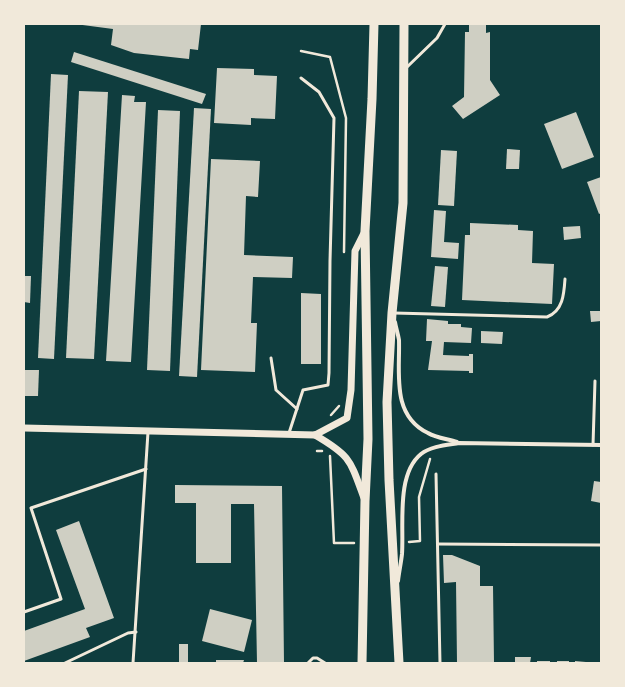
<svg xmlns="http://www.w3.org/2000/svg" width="625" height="687" font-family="'DM Sans',sans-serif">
<rect width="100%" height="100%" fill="#0f3d3e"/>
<!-- building -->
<g fill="#cfcfc3">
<polygon points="75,24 201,24 198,50 190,49 189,59 134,53 111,45 113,29"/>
<polygon points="469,24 486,24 486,33 490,32 490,80 500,95 463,119 452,106 464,97 465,32 469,32"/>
<polygon points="74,52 206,94 202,104 71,62"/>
<polygon points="217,68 254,69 254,75 277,76 275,119 251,118 251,125 214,123"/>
<polygon points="51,74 68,75 54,359 38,358"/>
<polygon points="79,91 108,92 94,359 66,358"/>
<polygon points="122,95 135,96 134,102 146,102 131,362 106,361"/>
<polygon points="194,108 211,109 197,377 179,376"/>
<polygon points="158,110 180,111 170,371 147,370"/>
<polygon points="576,112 594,157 562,169 544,124"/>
<polygon points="507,149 520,150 519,169 506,169"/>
<polygon points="441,150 457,151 454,206 438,205"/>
<polygon points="211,159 260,161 258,197 246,196 244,255 293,257 292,278 253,277 251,323 257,323 255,372 201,370"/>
<polygon points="601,177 601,213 599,214 587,182"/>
<polygon points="434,210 446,211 444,242 459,243 458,259 431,257"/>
<polygon points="470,223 518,225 518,230 533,231 532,263 554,264 552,304 462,300 465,235 470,235"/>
<polygon points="580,226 581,238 564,240 563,227"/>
<polygon points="435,266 448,267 445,307 431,306"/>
<polygon points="24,276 31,276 30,303 24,302"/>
<polygon points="301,293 321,294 321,364 301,364"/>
<polygon points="590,311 601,311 601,321 591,322"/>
<polygon points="427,319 448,321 448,324 461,324 461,327 472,328 471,343 444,342 443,355 469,356 469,354 473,354 473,373 469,373 469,371 428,370 432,341 426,341"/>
<polygon points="481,331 503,332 502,344 481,343"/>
<polygon points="24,370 39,370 38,396 24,396"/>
<polygon points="594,481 601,482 601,503 591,501"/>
<polygon points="175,485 282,486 284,663 257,663 254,504 231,504 231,563 196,563 196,503 175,503"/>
<polygon points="79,521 114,618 86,628 90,637 24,661 24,631 85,609 56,530"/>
<polygon points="443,555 452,555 480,566 480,586 493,586 494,663 457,663 456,582 444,583"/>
<polygon points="210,609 252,620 244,652 202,641"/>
<rect x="179" y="644" width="9" height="19"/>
<polygon points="515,657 531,657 530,663 515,663"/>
<polygon points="216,660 244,660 243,663 216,663"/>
<rect x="537" y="661" width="13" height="2"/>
<rect x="557" y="661" width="12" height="2"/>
<polygon points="575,661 586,662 586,663 575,663"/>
</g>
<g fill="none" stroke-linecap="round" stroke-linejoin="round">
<!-- path -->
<g stroke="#f1e9da" stroke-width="2.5">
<polyline points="301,51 330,57 346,118 344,252"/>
<polyline points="331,415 339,406"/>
<polyline points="317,451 322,451"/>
<polyline points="330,456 334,543 354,543"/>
<polyline points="409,542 420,541 419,497 430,459"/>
</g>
<!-- service -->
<g stroke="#f1e9da" stroke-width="3">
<polyline points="406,68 437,38 445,24"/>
<path d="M 394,313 L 547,317 C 563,311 564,294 565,279"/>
<polyline points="271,358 276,390 297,409"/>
<polyline points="289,433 303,390 328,385 329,373 330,261 334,118 319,92 301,78"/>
<polyline points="593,445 595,381"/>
<polyline points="436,474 440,663"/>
<polyline points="438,544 601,545"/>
<polyline points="24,612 61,599 31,508 146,469"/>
<polyline points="65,663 128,633 136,632"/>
<polyline points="133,663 148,432"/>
<polyline points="308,663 313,658 317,658 325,663"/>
</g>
<!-- minor -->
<g stroke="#f1e9da" stroke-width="4">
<path d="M 395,322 C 396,328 398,334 399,340 C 400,373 391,415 428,433 C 436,438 448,439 457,442"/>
<path d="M 398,581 C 399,572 401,563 402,554 C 404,525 396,474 421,454 C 431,446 447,445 459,443 L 601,445"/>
</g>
<!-- tertiary -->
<g stroke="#f1e9da" stroke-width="7">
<polyline points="24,428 315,435 347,418 351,390 355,251 364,233"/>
<path d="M 315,435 C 351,456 350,460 364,498"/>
</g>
<!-- trunk -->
<g stroke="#f1e9da" stroke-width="9">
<polyline points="362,663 365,501 368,439 365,231 372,99 374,24"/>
<polyline points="399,663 389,480 387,402 392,313 403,203 404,24"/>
</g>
</g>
<!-- border -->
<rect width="625" height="687" fill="none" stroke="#f1e9da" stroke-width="50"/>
</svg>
